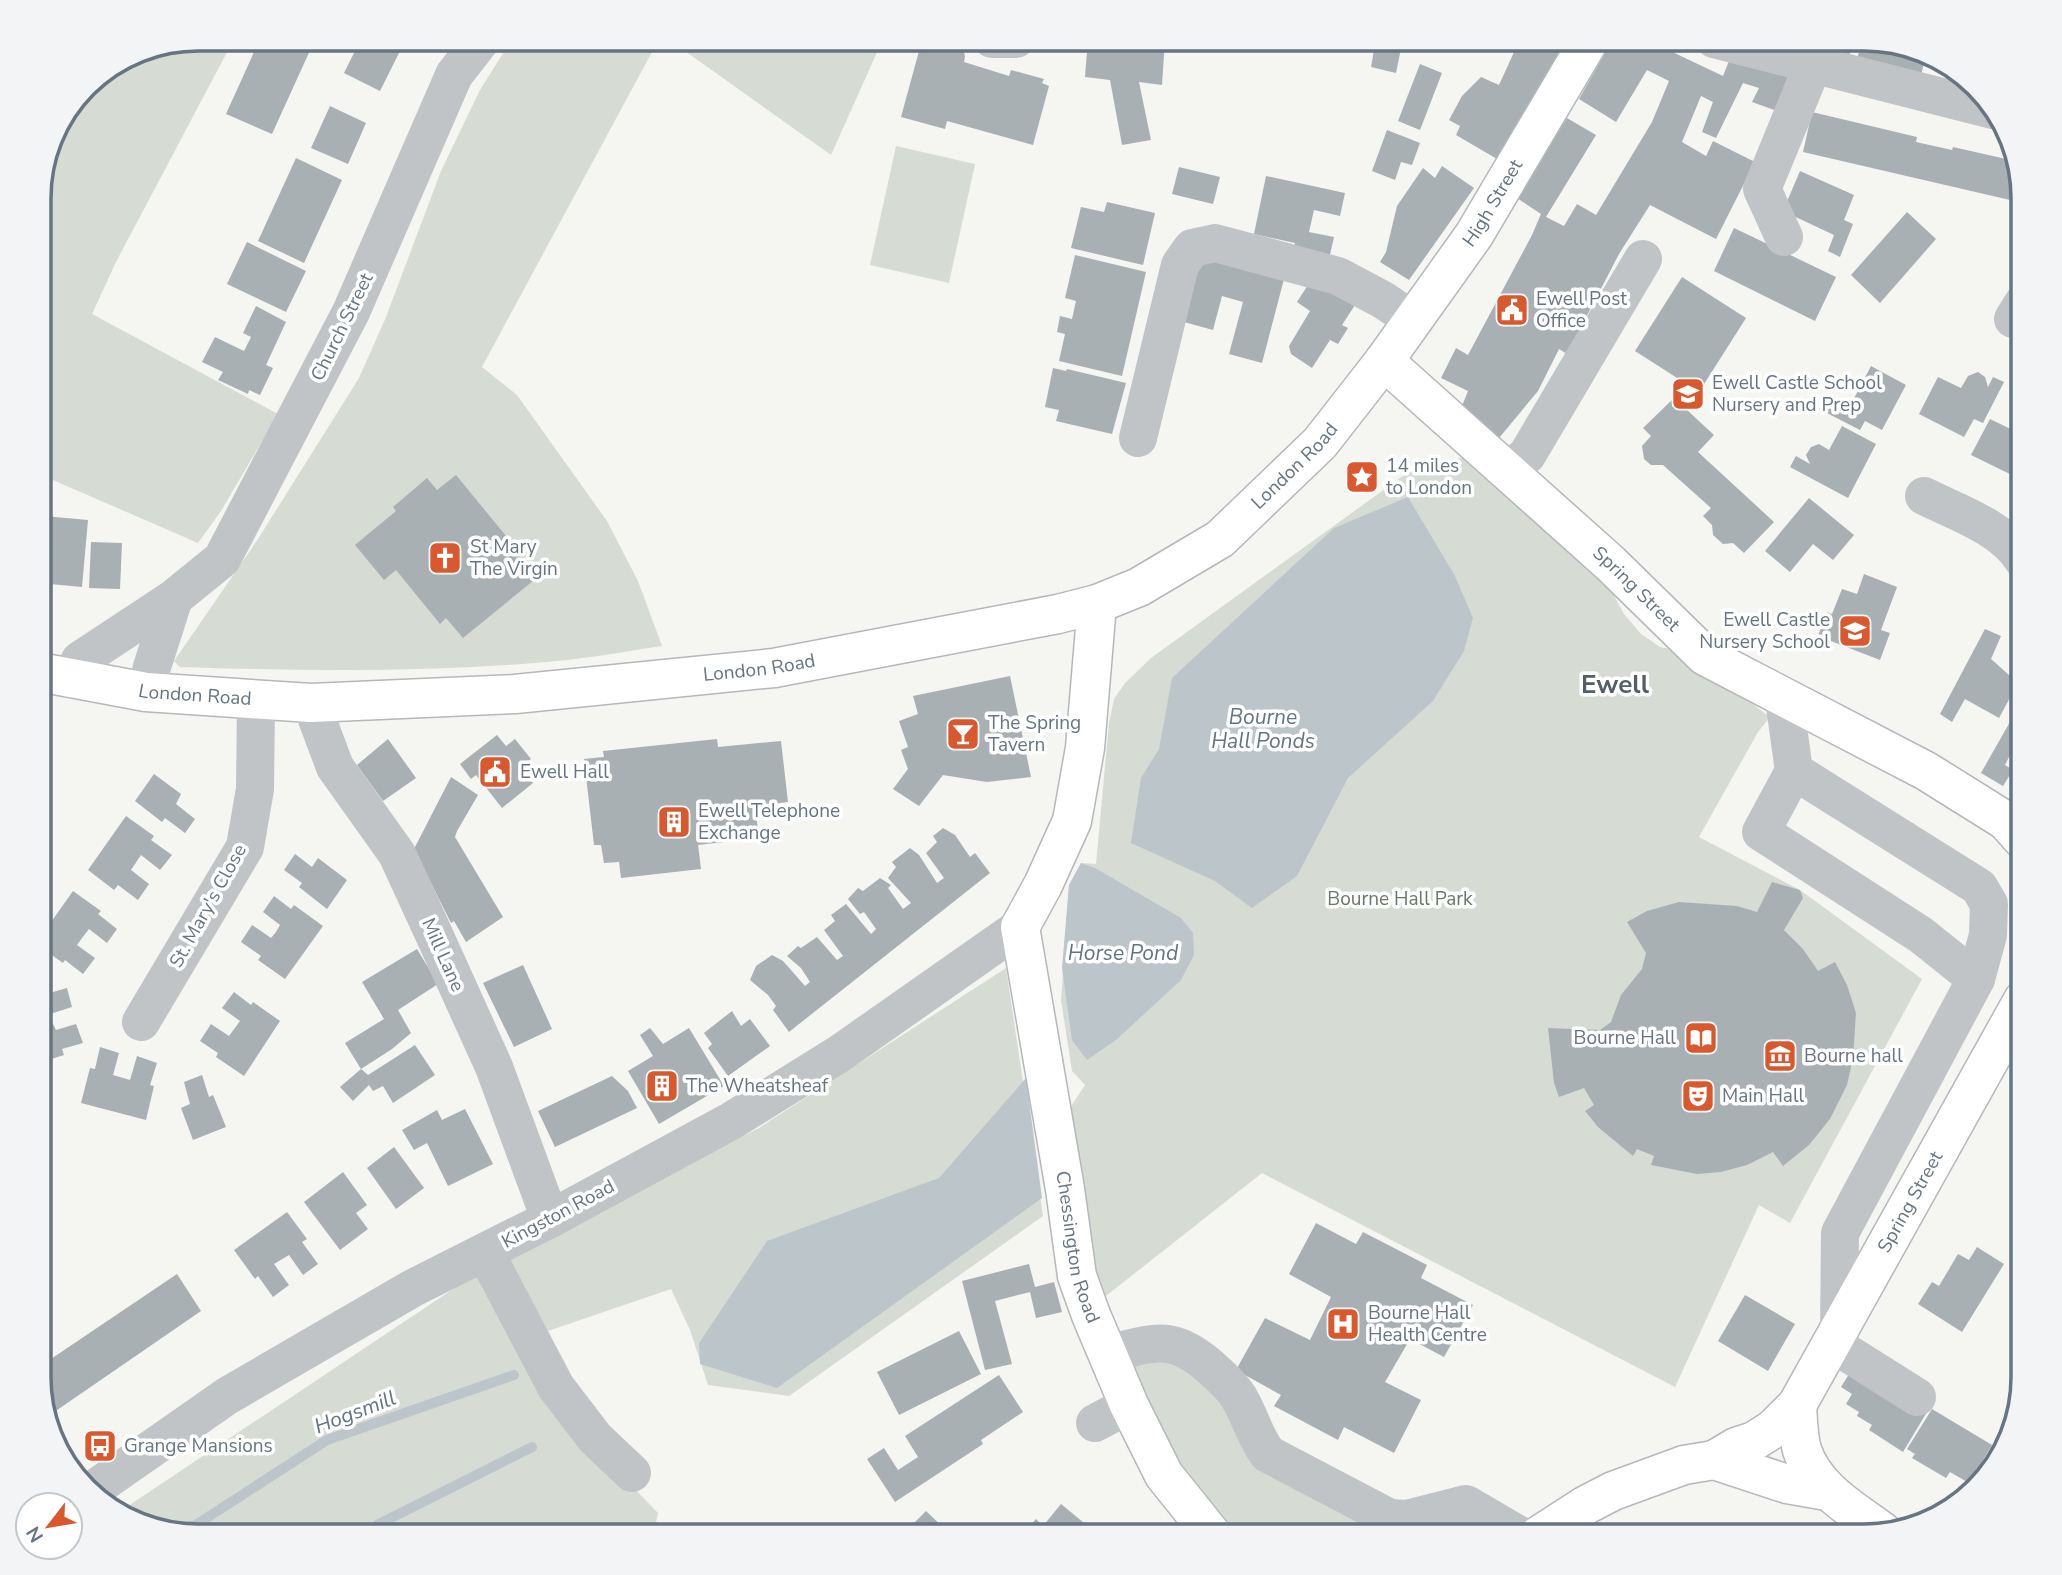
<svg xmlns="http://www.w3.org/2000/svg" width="2062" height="1575" font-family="'Nunito Sans',sans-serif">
<rect width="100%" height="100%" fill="#f5f5f2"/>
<!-- green -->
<g fill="#d6dcd3">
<polygon points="198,39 234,39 116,262 92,314 278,414 221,511 198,543 39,474 39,187 55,127 93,78 137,51"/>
<path d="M 512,39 L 659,39 L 482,367 L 517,395 L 607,521 L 638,581 L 662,646 C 627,651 592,658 556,661 C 432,673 305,671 180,667 L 174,661 L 258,539 L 359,378 L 386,317 L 441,171 L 480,90 Z"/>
<polygon points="668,39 883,39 831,155"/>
<polygon points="896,146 975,164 949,283 870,265"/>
<polygon points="1467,456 1608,579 1612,592 1624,614 1641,634 1660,647 1680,651 1770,717 1758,732 1699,837 1800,890 1922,979 1790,1223 1759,1205 1675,1387 1262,1173 1106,1296 1081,1236 1070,1108 1085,1085 1072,1071 1061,1000 1069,885 1081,863 1096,864 1109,723 1114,699 1125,683 1151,658 1407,473"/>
<polygon points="1006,968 1043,1216 789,1396 708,1385 690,1330 671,1289 548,1331 600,1453 658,1513 653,1536 198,1536 122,1510 507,1253 759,1128"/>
<polygon points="1157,1353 1191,1370 1397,1531 1472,1525 1473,1536 1228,1536 1185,1479 1131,1374 1131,1357"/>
</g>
<!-- water -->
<g fill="#bcc5ca">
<polygon points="1408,497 1455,576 1473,618 1464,651 1433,701 1348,778 1297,876 1252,908 1215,881 1131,843 1141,778 1159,749 1172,678 1334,528"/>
<polygon points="1081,863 1095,868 1181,918 1193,933 1194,955 1181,980 1116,1040 1087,1060 1072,1040 1062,968 1069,885"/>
<polygon points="1026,1078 1042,1198 777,1388 700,1364 699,1343 767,1241 939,1178"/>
</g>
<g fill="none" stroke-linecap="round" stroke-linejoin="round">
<!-- stream -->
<g stroke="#bcc5ca" stroke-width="10">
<polyline points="377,1525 532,1447"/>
<polyline points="191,1526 197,1536"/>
<polyline points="185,1532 327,1440 514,1375"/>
</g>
</g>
<!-- building -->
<g fill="#a8b0b4">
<polygon points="260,39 295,39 312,46 272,134 226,114"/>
<polygon points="361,39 406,39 380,91 344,73"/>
<polygon points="926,39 945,39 963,46 965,57 964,62 1009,76 1011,70 1044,79 1042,83 1049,86 1033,145 947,121 945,129 901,117 922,40"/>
<polygon points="1088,39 1165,39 1162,85 1139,82 1151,140 1122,145 1110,80 1085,77"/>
<polygon points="1376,39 1403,39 1396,73 1371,67"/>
<polygon points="1509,39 1573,39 1497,159 1456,135 1460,126 1449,120 1462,96 1481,77 1499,85 1515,50 1506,47"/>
<polygon points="1613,39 1669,39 1664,48 1723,76 1733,51 1797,72 1780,112 1752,102 1759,88 1743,83 1716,138 1702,132 1713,102 1701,96 1682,142 1706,156 1713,141 1755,162 1716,239 1650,205 1619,254 1567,354 1559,349 1538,391 1499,438 1462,406 1468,391 1441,378 1456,348 1468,355 1532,235 1541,214 1517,198 1567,118 1596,135 1546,217 1564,226 1577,204 1596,215 1652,122 1669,81 1647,70 1616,122 1579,99"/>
<polygon points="1770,39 1853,39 1848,62"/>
<polygon points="1862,39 1925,59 1921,75 1857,60"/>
<polygon points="1420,64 1442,73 1420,130 1398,121"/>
<polygon points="330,106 366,123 348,164 311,148"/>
<polygon points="1812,112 1917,137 1916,142 1952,150 1953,147 2015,161 2023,203 1803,152"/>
<polygon points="1387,130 1420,143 1412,165 1401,162 1395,180 1372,171"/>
<polygon points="296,158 342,180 304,263 258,241"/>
<polygon points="1442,166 1474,188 1409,280 1380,262 1386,252 1397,206 1423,168 1435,178"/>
<polygon points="1179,167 1220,177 1213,204 1172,194"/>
<polygon points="1800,171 1854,195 1844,220 1853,224 1840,257 1828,251 1834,235 1783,211"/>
<polygon points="1266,176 1345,193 1340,216 1314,210 1309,232 1334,237 1329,259 1293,251 1295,243 1254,234"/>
<polygon points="1107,202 1155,213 1143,265 1071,248 1081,207 1104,212"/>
<polygon points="1907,212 1936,239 1880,303 1851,275"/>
<polygon points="1734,228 1836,277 1815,321 1714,271"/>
<polygon points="247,242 306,271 286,312 227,284"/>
<polygon points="1075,255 1146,272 1122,376 1059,361 1065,334 1057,332 1060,316 1072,319 1076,301 1065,298"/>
<polygon points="1201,256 1284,279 1262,363 1229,354 1243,302 1222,296 1213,330 1184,322"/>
<polygon points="1313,277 1355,305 1342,325 1348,328 1338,344 1330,340 1312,368 1291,354 1289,346 1310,311 1297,302"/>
<polygon points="1682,277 1746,318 1699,392 1635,351"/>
<polygon points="256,306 286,322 266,365 273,368 260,395 249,390 248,394 218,380 223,372 202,362 215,337 244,351 251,337 243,333"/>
<polygon points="1871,366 1906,385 1882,430 1865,421 1860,430 1819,409 1826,396 1849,408"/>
<polygon points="1053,368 1066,371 1067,369 1126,383 1112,434 1056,421 1059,410 1045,407"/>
<polygon points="1978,372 1985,377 1988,387 1993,377 2004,382 1983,423 1974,419 1964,437 1919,414 1938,377 1961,388 1968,376"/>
<polygon points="1674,398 1714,435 1698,452 1774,522 1744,553 1733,543 1723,544 1713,535 1712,525 1703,516 1711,508 1663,465 1651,465 1644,459 1642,446 1651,436 1643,428"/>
<polygon points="1990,419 2023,435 2023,466 2018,478 1971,455"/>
<polygon points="1842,426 1876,444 1848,498 1790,467 1796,456 1810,464 1806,455 1811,447 1819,444 1829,450"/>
<polygon points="456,475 539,576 463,638 446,618 440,624 396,570 384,580 355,545 396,511 393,507 427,478 437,490"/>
<polygon points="1809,498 1854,535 1833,560 1813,544 1790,572 1765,551"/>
<polygon points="44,516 88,520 82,587 39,583 39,544 40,535 43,535"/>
<polygon points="91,542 122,543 120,589 89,588"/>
<polygon points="1864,574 1897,587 1881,630 1890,633 1880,660 1818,636 1827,612 1832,614 1842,589 1857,594"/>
<polygon points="1985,629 2001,636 1991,659 2018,683 1999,718 1965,699 1952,722 1940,714"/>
<polygon points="1010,676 1031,777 987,782 943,775 919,806 893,789 908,769 901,750 908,747 899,721 918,714 913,696"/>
<polygon points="2023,699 2023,738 2014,755 2011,753 2005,765 2013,770 2003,786 1981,773"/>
<polygon points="497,735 506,746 515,739 531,759 520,768 533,783 502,808 476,775 471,779 460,764"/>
<polygon points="388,739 416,778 383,801 357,765"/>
<polygon points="717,739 718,747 781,741 788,802 755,806 759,838 698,845 701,869 621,878 619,862 604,863 601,845 594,845 584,759 604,757 603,751"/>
<polygon points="154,774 181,794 176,804 195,819 185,833 165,818 162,822 135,801"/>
<polygon points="451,777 478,795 457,831 455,837 503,917 466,942 454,921 451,923 414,849"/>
<polygon points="126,816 154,836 151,840 172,855 160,870 141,855 131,870 149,884 138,900 118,885 114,890 88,870"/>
<polygon points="943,828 955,835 970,857 975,853 990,873 789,1032 773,1010 776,1006 768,995 750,980 756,966 772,955 783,961 805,986 810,982 801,968 787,956 798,946 801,948 817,937 837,960 843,956 824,930 835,921 831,915 846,904 871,934 876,929 864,912 860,914 848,899 858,888 863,891 880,878 891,885 888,888 903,909 911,903 888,878 896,867 892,862 910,848 919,855 937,883 944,878 926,853 937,842 933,836"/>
<polygon points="295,854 312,867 318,858 347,880 327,909 299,887 302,883 284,870"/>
<polygon points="1772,882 1800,890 1803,898 1784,930 1803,949 1818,971 1835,962 1847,985 1856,1013 1853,1058 1847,1085 1830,1119 1809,1145 1783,1166 1773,1152 1747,1165 1721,1172 1697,1174 1651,1165 1654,1156 1637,1149 1633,1156 1598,1127 1585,1111 1594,1105 1584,1088 1559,1097 1554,1083 1548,1028 1600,1030 1611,1022 1621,995 1642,969 1646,953 1627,922 1647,911 1679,902 1737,906 1757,912"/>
<polygon points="73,891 101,911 98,914 117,929 107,943 89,929 82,938 77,945 95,958 83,974 65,960 63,963 39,946 39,939"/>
<polygon points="274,896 291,909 294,905 323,926 285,979 258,960 261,956 241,942 252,925 271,938 276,932 280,925 263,912"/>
<polygon points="417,949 438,984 398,1010 411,1033 392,1049 361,1069 368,1075 415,1045 435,1075 393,1103 383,1086 373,1091 369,1085 353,1101 340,1087 361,1069 345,1043 384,1019 362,982"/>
<polygon points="523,965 552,1029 514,1047 483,983"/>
<polygon points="67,988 72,1007 50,1014 52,1022 56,1030 76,1024 83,1043 62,1049 64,1055 39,1063 39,993 45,991 46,994"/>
<polygon points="234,992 251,1005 253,1002 280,1021 244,1076 216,1057 218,1053 200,1041 211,1024 229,1036 240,1021 222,1008"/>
<polygon points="732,1011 741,1026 750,1019 770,1046 728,1076 708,1048 712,1044 704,1033"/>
<polygon points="650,1028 663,1044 689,1028 724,1086 659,1124 628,1071 653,1056 640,1035"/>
<polygon points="100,1047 119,1053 113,1075 130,1080 137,1056 157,1063 150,1085 154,1086 146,1120 81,1103 90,1068 95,1069"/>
<polygon points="202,1075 209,1097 213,1095 226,1127 193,1140 181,1108 190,1104 184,1082"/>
<polygon points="612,1076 628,1091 637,1108 555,1147 538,1111"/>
<polygon points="465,1109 493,1164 448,1186 427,1143 414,1150 402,1130 437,1110 442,1120"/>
<polygon points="394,1147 424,1188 396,1209 367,1168"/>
<polygon points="343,1172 367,1205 356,1213 368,1229 340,1250 304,1202"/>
<polygon points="2023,1205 2023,1233 2012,1227"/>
<polygon points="287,1212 307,1239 302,1242 318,1264 303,1275 289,1255 274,1264 289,1285 273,1297 258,1276 255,1279 234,1250"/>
<polygon points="1316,1223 1356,1244 1363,1232 1427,1265 1421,1278 1473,1305 1444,1357 1410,1339 1385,1382 1421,1400 1394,1453 1344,1427 1338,1440 1274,1406 1281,1395 1236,1370 1265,1318 1310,1340 1331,1297 1289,1274"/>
<polygon points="1977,1247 2004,1264 1962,1332 1918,1304 1932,1282 1939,1286 1958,1254 1969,1260"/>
<polygon points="1029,1264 1035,1287 1054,1282 1062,1312 1036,1318 1030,1292 995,1301 1012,1364 985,1370 962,1281"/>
<polygon points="177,1274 201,1311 47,1417 39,1387 39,1367"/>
<polygon points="1745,1295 1795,1324 1768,1371 1718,1341"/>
<polygon points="959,1331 981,1374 899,1415 877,1372"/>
<polygon points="1851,1371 1927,1412 1903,1452 1869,1430 1872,1425 1857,1416 1859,1412 1846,1404 1852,1394 1841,1387"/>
<polygon points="999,1375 1023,1412 981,1440 983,1444 895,1502 867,1459 884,1448 898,1470 918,1457 905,1436"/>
<polygon points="1932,1409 1992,1445 1969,1483 1950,1472 1946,1478 1912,1458 1915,1454 1907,1449"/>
<polygon points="2000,1441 1990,1474 1972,1489"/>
<polygon points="1061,1504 1095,1532 1092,1536 1026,1536 1023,1534 1036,1519 1043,1526"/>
<polygon points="926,1511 949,1533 952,1529 960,1536 895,1536 905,1526 908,1529"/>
</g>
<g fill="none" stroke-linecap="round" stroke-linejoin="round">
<defs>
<g id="major">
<path id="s1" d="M 1384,361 L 1610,563 L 1705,656 L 1926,771 L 2006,821 L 2023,840"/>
<path id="s2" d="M 1097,604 L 1085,748 L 1072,821 L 1043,885 L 1020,927 L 1065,1189 L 1077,1276 L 1091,1315 L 1129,1405 L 1164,1475 L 1213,1536"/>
<path id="s3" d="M 39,672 L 146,692 L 311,703 L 515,694 L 774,668 L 1058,614 L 1097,604 L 1139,587 L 1220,539 L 1320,443 L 1384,361 L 1474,235 L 1590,39"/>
<path d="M 1797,1405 C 1798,1420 1798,1436 1802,1450 C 1815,1489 1852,1509 1883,1532"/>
<polyline points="1714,1460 1787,1484 1827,1491"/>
<path id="s4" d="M 1538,1536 L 1586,1505 L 1613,1491 L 1684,1465 L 1714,1460 L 1736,1447 L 1754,1441 L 1773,1429 L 1797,1405 L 2023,1000"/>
</g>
</defs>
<!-- major casing -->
<use href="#major" stroke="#b4b8bb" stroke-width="41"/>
<!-- minor -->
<g stroke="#c0c4c7" stroke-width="38">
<polyline points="992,39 1016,39"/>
<polyline points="1714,39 1993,110"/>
<polyline points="1784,237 1762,189 1813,65"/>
<polyline points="2013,319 2023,303"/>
<polyline points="1138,438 1180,265 1192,248 1215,243 1338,276 1383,300 1413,320"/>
<polyline points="1507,471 1527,455 1643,259"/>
<path d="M 1924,496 C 1958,513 2002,527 2023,560"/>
<polyline points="71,679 80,660 174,598"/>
<polyline points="146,692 152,667 174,598 222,559 351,312 454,75 482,39"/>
<polyline points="1784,699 1794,771 1979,887 1989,904 1988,935 1976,979 1840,1233 1839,1333"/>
<polyline points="311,703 335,767 397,854 437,941 494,1067 550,1219"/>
<polyline points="1794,771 1761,832 1921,935 1976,979"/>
<polyline points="141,1022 245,847 255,789 256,700"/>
<polyline points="485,1252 556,1387 595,1438 632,1473"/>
<polyline points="1833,1344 1917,1397"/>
<path d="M 1108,1354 C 1152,1343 1170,1333 1208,1365 C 1219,1375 1230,1384 1238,1396 C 1250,1415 1254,1436 1268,1454 L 1390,1518 L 1407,1519 L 1466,1504 L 1521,1536"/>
<polyline points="1095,1423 1129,1405"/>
<polyline points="91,1491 227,1396 413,1288 550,1219 731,1121 839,1054 1020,927"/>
</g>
<!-- major -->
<use href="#major" stroke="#fff" stroke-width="38"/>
</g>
<!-- icons -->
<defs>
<symbol id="civic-square" viewBox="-11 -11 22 22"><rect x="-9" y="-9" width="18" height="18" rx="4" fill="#d9582d" stroke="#fff"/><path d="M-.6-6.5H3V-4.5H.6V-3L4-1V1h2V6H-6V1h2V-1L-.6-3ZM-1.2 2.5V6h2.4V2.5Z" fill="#fff"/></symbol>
<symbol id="school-square" viewBox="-11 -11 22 22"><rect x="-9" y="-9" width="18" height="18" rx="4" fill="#d9582d" stroke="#fff"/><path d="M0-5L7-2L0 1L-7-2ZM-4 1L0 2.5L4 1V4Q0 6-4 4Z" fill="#fff"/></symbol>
<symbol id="sight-square" viewBox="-11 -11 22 22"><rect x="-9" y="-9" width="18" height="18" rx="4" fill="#d9582d" stroke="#fff"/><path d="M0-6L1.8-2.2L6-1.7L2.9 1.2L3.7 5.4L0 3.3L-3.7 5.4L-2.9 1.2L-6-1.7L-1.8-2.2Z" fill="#fff"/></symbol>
<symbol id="church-square" viewBox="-11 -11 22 22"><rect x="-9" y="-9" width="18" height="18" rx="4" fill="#d9582d" stroke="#fff"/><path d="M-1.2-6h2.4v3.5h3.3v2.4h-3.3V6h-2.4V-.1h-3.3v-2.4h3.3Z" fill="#fff"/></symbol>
<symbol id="bar-square" viewBox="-11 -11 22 22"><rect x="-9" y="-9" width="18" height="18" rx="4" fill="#d9582d" stroke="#fff"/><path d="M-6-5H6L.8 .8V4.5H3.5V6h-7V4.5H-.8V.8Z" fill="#fff"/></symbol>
<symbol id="building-square" viewBox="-11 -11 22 22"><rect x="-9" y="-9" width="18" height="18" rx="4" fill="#d9582d" stroke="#fff"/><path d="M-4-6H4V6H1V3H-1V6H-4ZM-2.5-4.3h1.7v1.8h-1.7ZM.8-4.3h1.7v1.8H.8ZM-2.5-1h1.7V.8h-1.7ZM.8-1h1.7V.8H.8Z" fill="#fff"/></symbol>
<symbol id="library-square" viewBox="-11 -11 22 22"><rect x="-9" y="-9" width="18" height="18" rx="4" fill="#d9582d" stroke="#fff"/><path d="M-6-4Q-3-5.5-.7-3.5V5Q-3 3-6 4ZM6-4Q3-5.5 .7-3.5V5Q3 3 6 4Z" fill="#fff"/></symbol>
<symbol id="museum-square" viewBox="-11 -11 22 22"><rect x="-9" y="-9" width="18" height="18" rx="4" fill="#d9582d" stroke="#fff"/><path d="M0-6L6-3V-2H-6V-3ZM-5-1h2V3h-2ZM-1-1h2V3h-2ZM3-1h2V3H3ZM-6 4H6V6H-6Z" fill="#fff"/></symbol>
<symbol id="theatre-square" viewBox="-11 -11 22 22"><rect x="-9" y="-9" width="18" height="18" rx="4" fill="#d9582d" stroke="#fff"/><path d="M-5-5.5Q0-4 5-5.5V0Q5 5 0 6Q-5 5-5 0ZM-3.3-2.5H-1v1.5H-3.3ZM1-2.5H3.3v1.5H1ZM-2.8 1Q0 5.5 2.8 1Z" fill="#fff"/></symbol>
<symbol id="hospital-square" viewBox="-11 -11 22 22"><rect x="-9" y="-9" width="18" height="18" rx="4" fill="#d9582d" stroke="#fff"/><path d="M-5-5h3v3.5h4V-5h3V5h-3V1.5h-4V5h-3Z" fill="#fff"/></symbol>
<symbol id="bus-square" viewBox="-11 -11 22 22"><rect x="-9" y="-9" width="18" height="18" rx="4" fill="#d9582d" stroke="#fff"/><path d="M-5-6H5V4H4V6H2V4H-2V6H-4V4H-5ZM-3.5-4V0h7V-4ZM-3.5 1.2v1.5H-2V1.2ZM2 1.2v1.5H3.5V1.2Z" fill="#fff"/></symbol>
</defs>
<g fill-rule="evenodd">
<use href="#civic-square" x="1493" y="291" width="38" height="38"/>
<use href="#school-square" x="1669" y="375" width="38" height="38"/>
<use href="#sight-square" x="1343" y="458" width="38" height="38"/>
<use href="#church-square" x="426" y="539" width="38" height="38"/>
<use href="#school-square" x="1836" y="612" width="38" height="38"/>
<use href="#bar-square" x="944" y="715" width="38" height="38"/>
<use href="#civic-square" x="476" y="753" width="38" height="38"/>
<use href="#building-square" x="655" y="803" width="38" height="38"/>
<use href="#library-square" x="1682" y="1019" width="38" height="38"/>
<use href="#museum-square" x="1761" y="1037" width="38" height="38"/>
<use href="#building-square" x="643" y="1067" width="38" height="38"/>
<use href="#theatre-square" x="1679" y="1077" width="38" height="38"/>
<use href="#hospital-square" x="1324" y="1305" width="38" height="38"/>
<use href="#bus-square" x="81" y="1427" width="38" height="38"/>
</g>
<g text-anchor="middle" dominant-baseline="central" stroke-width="7" stroke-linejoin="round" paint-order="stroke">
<!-- street labels -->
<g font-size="19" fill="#667581" stroke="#fff">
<text stroke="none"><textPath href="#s3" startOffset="1642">High Street</textPath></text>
<text transform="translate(342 327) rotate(-64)">Church Street</text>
<text stroke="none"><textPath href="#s3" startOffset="1312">London Road</textPath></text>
<text stroke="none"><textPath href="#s1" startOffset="340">Spring Street</textPath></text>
<text stroke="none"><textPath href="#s3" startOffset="724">London Road</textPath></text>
<text stroke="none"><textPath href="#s3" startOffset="158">London Road</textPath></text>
<text transform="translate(208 906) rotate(-61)">St. Mary's Close</text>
<text transform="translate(443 955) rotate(66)">Mill Lane</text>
<text stroke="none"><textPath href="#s4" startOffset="527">Spring Street</textPath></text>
<text transform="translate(558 1214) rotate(-28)">Kingston Road</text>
<text stroke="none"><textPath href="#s2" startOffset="662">Chessington Road</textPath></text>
</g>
<!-- poi labels -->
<g font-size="19" fill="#667581" stroke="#fff" text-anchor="start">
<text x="1536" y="299">Ewell Post<tspan x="1536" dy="22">Office</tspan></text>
<text x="1712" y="383">Ewell Castle School<tspan x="1712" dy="22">Nursery and Prep</tspan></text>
<text x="1386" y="466">14 miles<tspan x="1386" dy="22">to London</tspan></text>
<text x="470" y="547">St Mary<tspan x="470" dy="22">The Virgin</tspan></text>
<text x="1830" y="620" text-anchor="end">Ewell Castle<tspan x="1830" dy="22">Nursery School</tspan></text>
<text x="988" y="723">The Spring<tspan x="988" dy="22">Tavern</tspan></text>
<text x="520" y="772">Ewell Hall</text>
<text x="698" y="811">Ewell Telephone<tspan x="698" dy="22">Exchange</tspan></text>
<text x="1676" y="1038" text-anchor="end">Bourne Hall</text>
<text x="1804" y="1056">Bourne hall</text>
<text x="686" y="1086">The Wheatsheaf</text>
<text x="1722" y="1096">Main Hall</text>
<text x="1368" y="1313">Bourne Hall<tspan x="1368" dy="22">Health Centre</tspan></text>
<text x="124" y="1446">Grange Mansions</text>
</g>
<!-- park labels -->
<g font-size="19" fill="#687964" stroke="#fff">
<text x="1400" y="899">Bourne Hall Park</text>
</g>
<!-- water labels -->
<g font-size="21" font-style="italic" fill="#61767e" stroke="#fff">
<text x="1263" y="717">Bourne<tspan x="1263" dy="24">Hall Ponds</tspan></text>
<text x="1123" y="953">Horse Pond</text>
<text transform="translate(355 1412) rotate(-21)">Hogsmill</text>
</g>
<!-- district labels -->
<g font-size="26" font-weight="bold" fill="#535e67" stroke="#fff">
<text x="1615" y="684">Ewell</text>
</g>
</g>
<!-- crop -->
<path d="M0 0H2062V1575H0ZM198 51H1864A147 147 0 0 1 2011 198V1377A147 147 0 0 1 1864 1524H198A147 147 0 0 1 51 1377V198A147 147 0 0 1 198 51Z" fill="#f3f4f5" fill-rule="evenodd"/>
<path fill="none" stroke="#667581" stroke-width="3.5" d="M198 51H1864A147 147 0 0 1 2011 198V1377A147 147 0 0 1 1864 1524H198A147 147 0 0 1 51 1377V198A147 147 0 0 1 198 51Z"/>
<!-- north arrow -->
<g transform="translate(49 1526) rotate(239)"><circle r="33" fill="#ffffff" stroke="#c2c8cd" stroke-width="2"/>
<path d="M0-5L12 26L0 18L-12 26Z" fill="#d9582d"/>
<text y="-10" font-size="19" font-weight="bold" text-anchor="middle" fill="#667581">N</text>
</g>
</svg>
